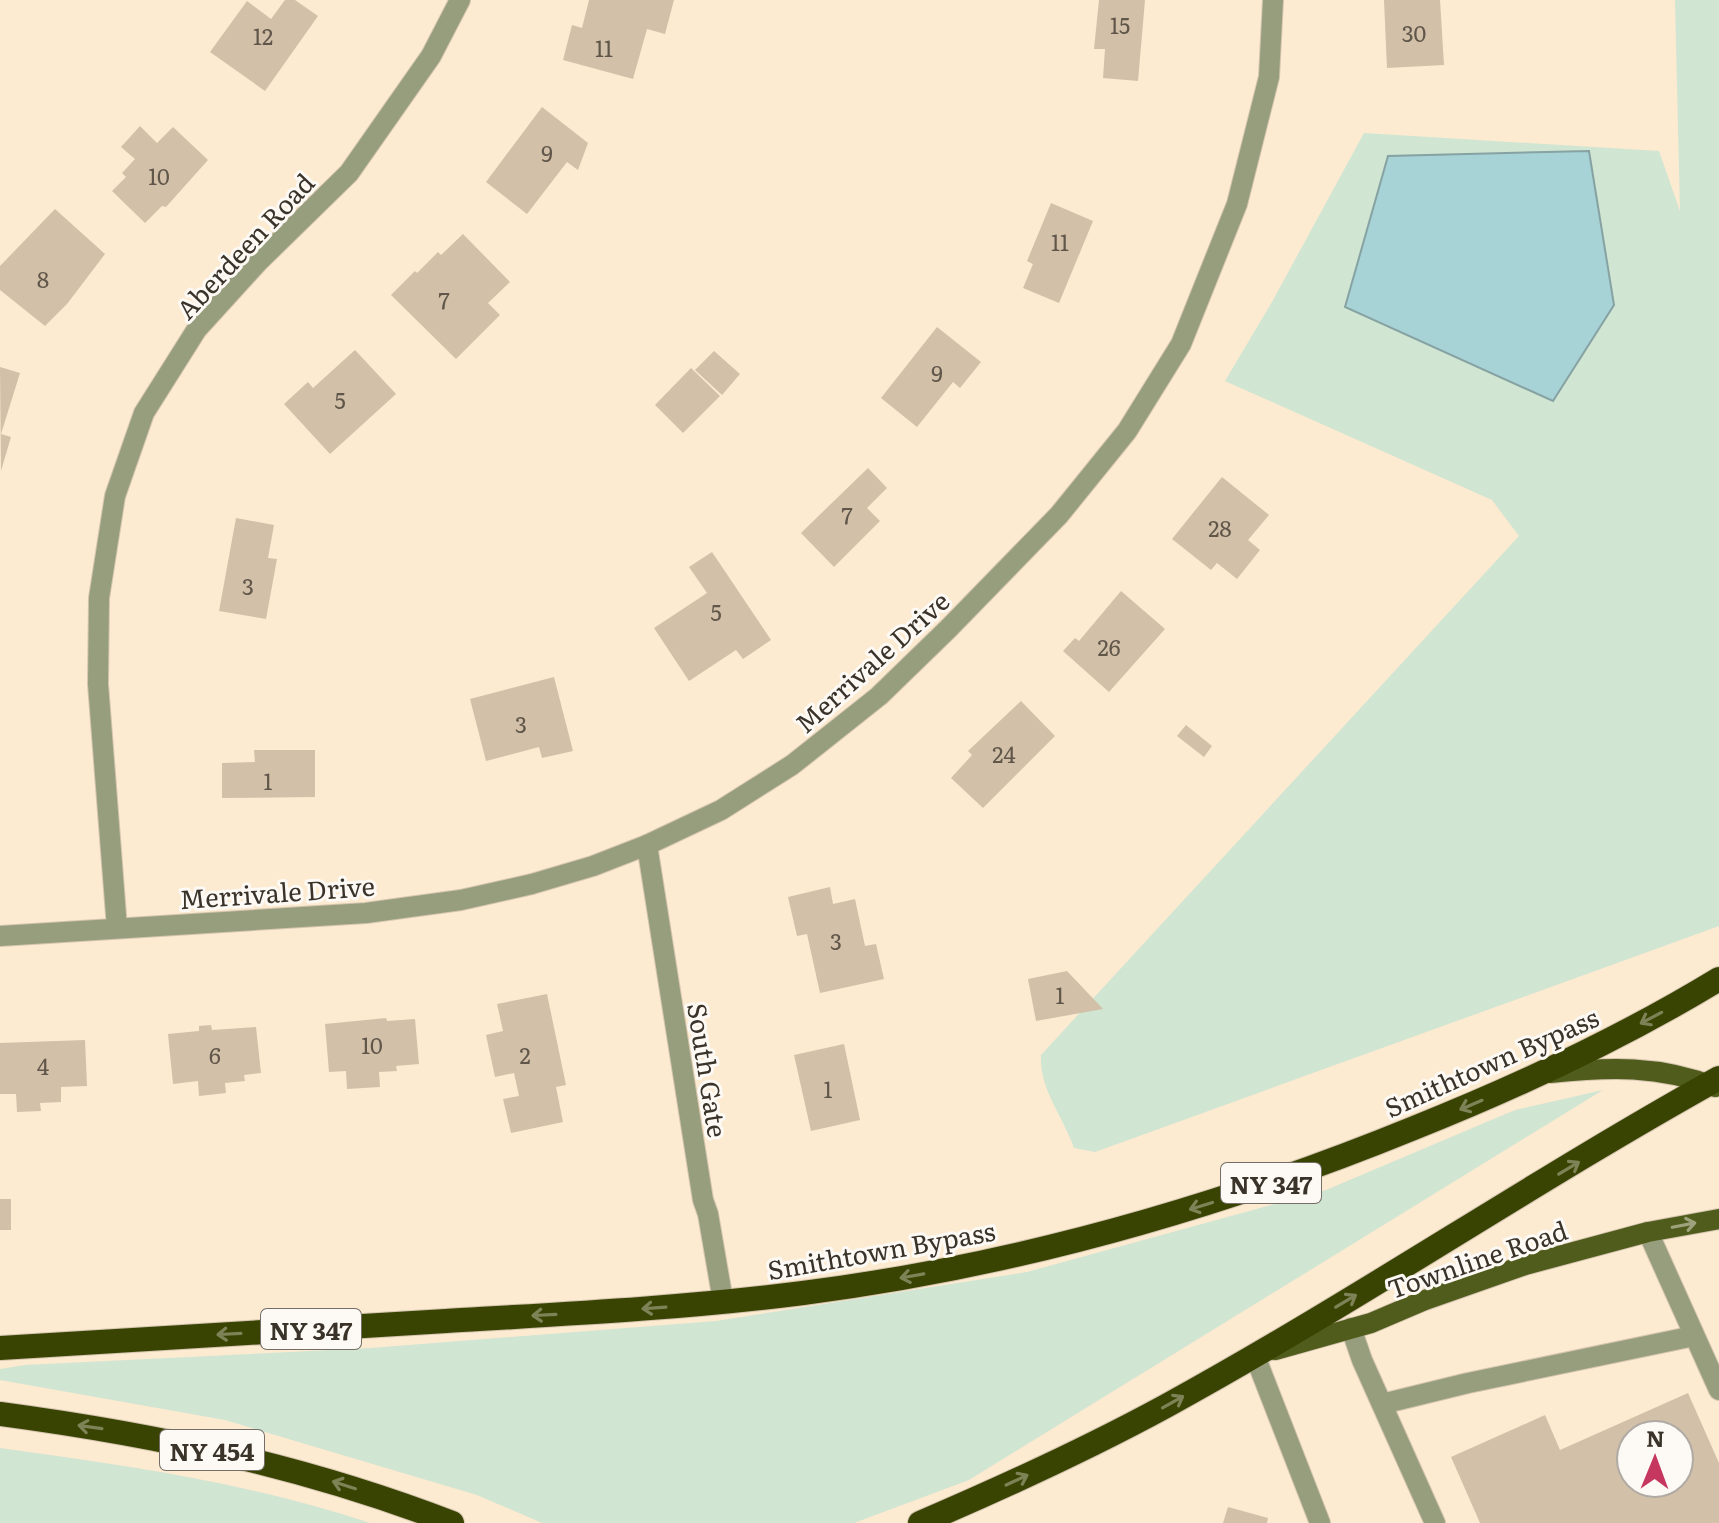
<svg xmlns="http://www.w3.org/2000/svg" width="1719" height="1523" font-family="Literata,serif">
<rect width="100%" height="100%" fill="#fcead1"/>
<!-- green -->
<g fill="#d0e5d2">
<path d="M 1675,0 L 1719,0 L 1719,926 L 1095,1152 L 1074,1148 C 1063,1116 1039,1089 1041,1055 L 1519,536 L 1492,500 L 1225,381 L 1272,302 L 1364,133 L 1659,151 L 1680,211 Z"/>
<polygon points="1603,1090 969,1480 854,1523 542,1523 477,1495 225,1420 0,1380 0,1369 25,1365 371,1348 716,1321 1027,1272 1326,1190 1515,1110"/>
<path d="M 0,1448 C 125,1465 250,1483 370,1523 L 0,1523 Z"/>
</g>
<!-- water -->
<polygon fill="#a7d2d6" stroke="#86a2a2" stroke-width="2" points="1589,151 1614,305 1553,401 1345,307 1388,156"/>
<!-- building -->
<g fill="#d2c0a8" fill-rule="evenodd">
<polygon points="285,0 295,0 318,16 265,91 210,52 247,1 271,19"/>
<polygon points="589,0 674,0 665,34 647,29 633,79 563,60 572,25 582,28"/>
<polygon points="1099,0 1145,0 1138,81 1103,78 1105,49 1094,49"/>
<polygon points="1384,0 1440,0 1444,65 1387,68"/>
<polygon points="542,107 588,143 578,170 567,162 527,214 486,182"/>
<polygon points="140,126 157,143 173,127 208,160 166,207 162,206 145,223 112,191 126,177 122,173 135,159 121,147"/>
<polygon points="1051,203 1093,221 1059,303 1023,288 1033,264 1027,261"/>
<polygon points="55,209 105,254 67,304 45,326 0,290 0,266"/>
<polygon points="463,234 510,282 488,303 500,315 456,359 391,295 415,271 417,273 438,252 441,255"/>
<polygon points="937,327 981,362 960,388 953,382 917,427 881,398"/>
<polygon points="355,350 396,394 330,454 284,404 308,382 313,388"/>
<polygon points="714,351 740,374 722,395 695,370"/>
<polygon points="0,367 20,373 1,434 11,437 1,471"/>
<polygon points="691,368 720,396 683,433 655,405"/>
<polygon points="868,468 887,488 867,508 880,521 834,567 801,533"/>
<polygon points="1222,477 1269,515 1248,540 1260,550 1237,579 1217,563 1211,570 1172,539"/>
<polygon points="236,518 274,525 268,558 277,559 266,619 219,611"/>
<polygon points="712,552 771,640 743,659 736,650 689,681 654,628 707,593 689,567"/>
<polygon points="1121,591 1165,629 1109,692 1063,651 1075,638 1079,641"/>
<polygon points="554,677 573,751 542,758 539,747 486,761 470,699"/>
<polygon points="1021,701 1055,736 983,808 951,778 972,755 968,751"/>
<polygon points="1186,725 1212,746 1204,757 1177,736"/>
<polygon points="254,750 315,750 315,797 222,798 222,763 255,762"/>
<polygon points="830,887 833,904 855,899 865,946 876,944 884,979 820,993 807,934 797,936 788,897"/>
<polygon points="1067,971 1103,1009 1036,1021 1028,979"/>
<polygon points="547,994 566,1085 556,1087 563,1122 511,1133 503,1099 519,1096 514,1073 495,1077 486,1035 503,1031 497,1004"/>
<polygon points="386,1018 387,1021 415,1019 419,1064 396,1066 397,1071 379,1072 380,1087 347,1089 346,1071 329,1072 325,1024"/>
<polygon points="211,1025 212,1030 256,1027 261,1073 244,1075 245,1081 225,1083 226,1093 199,1096 198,1081 173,1084 168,1034 199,1031 199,1026"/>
<polygon points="85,1040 87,1086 61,1087 61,1102 40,1103 41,1111 17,1112 16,1094 0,1094 0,1043"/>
<polygon points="844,1044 860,1120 811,1131 794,1055"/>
<rect x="0" y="1199" width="11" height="31"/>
<path d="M 1688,1393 L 1719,1463 L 1719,1523 L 1480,1523 L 1451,1457 L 1545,1415 L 1560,1450 ZM 1631,1435 L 1679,1435 L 1679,1483 L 1631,1483 Z"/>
<polygon points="1228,1507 1268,1518 1267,1523 1223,1523"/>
</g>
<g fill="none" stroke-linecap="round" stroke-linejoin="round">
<defs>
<g id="minor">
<polyline points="647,845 703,1200 708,1214 723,1301"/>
<polyline points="117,928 98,684 99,598 115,496 144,413 197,329 258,262 349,173 431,56 460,0"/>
<polyline points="0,936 366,913 461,900 532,884 593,866 647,845 721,810 792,765 879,696 949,628 1059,515 1127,431 1181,344 1237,204 1269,77 1273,0"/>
<polyline points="1648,1232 1719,1390"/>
<polyline points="1351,1328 1362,1360 1435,1523"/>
<polyline points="1255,1356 1320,1523"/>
<polyline points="1382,1404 1468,1383 1694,1336"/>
</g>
<g id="major">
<path d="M 1550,1073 C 1609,1067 1659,1065 1715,1087"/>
<polyline points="1275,1350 1371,1323 1425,1300 1525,1265 1648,1232 1719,1219"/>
</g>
<g id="highway">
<path d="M 0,1348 C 149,1339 298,1330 446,1321 C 565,1314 685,1308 803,1293 C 1013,1266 1218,1208 1414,1128 C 1519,1086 1622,1038 1719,979"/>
<path d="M 0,1414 C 157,1435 304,1466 452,1523"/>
<path d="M 920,1523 C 1004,1487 1087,1449 1166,1406 C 1354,1303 1532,1182 1719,1078"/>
</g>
</defs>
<!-- minor casing -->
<use href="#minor" stroke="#d5c5b0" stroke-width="22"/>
<!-- major casing -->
<use href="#major" stroke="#d5c5b0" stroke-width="22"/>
<!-- highway casing -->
<use href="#highway" stroke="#d5c5b0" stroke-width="26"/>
<!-- minor -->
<use href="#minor" stroke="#969e7d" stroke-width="20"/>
<!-- major -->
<use href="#major" stroke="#505c1b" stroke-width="20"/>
<!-- highway -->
<use href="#highway" stroke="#394402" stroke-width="24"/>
</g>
<!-- one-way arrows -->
<defs><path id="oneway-shaft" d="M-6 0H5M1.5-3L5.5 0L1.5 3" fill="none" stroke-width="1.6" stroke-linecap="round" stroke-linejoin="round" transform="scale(2)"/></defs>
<g stroke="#7e8357">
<use href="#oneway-shaft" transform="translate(1651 1018) rotate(152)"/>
<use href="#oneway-shaft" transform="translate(1471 1105) rotate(157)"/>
<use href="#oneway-shaft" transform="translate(1569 1168) rotate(-31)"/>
<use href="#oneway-shaft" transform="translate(1201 1206) rotate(163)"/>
<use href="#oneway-shaft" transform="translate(912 1276) rotate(170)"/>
<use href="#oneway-shaft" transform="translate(1346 1301) rotate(-31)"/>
<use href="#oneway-shaft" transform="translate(654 1308) rotate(176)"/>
<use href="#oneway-shaft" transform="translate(544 1315) rotate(177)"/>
<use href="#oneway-shaft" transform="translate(229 1334) rotate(177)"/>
<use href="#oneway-shaft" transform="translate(1173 1402) rotate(-29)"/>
<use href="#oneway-shaft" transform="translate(90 1427) rotate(-172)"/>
<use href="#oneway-shaft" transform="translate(1017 1480) rotate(-25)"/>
<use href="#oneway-shaft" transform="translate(344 1485) rotate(-162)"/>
</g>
<use stroke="#9ea37d" href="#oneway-shaft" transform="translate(1684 1225) rotate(-11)"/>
<g text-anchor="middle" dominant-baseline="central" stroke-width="6" stroke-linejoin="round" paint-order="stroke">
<!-- number labels -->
<g font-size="22" fill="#60564a">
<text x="1120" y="24">15</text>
<text x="1414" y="32">30</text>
<text x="263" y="35">12</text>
<text x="604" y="47">11</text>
<text x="547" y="152">9</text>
<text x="159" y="175">10</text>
<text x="1060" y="241">11</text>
<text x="43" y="278">8</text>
<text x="444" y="299">7</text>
<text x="937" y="372">9</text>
<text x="340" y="399">5</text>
<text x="847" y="514">7</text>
<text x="1220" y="527">28</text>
<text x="248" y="585">3</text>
<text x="716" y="611">5</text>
<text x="1109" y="646">26</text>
<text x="521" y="723">3</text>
<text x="1004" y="753">24</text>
<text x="268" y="780">1</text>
<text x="836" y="940">3</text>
<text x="1060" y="994">1</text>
<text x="372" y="1044">10</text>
<text x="215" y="1054">6</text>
<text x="525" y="1054">2</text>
<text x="43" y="1065">4</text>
<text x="828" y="1088">1</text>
</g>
<!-- shield labels -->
<g fill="#fdf9f4" stroke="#746e67" stroke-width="2">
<rect x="1221" y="1163" width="100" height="40" rx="6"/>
<rect x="261" y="1309" width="100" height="40" rx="6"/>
<rect x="160" y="1430" width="104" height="40" rx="6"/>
</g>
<g font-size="24" font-weight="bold" fill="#3a332a">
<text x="1271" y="1183">NY 347</text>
<text x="311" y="1329">NY 347</text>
<text x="212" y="1450">NY 454</text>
</g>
<!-- street labels -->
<g font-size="26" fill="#3a332a" stroke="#fdf9f4">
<text transform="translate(244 245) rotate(-47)">Aberdeen Road</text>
<text transform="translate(871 661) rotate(-42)">Merrivale Drive</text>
<text transform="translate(277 891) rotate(-4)">Merrivale Drive</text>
<text transform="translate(1491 1061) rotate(-24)">Smithtown Bypass</text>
<text transform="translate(709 1070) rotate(81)">South Gate</text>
<text transform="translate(881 1249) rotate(-10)">Smithtown Bypass</text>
<text transform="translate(1477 1258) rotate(-19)">Townline Road</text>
</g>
</g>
<!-- north arrow -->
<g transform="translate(1655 1459) rotate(1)"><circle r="38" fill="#fdf9f4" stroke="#afaaa3" stroke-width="2"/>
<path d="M0-6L14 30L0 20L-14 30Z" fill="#c5375f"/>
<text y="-12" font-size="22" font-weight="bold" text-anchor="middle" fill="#3a332a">N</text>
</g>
</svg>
